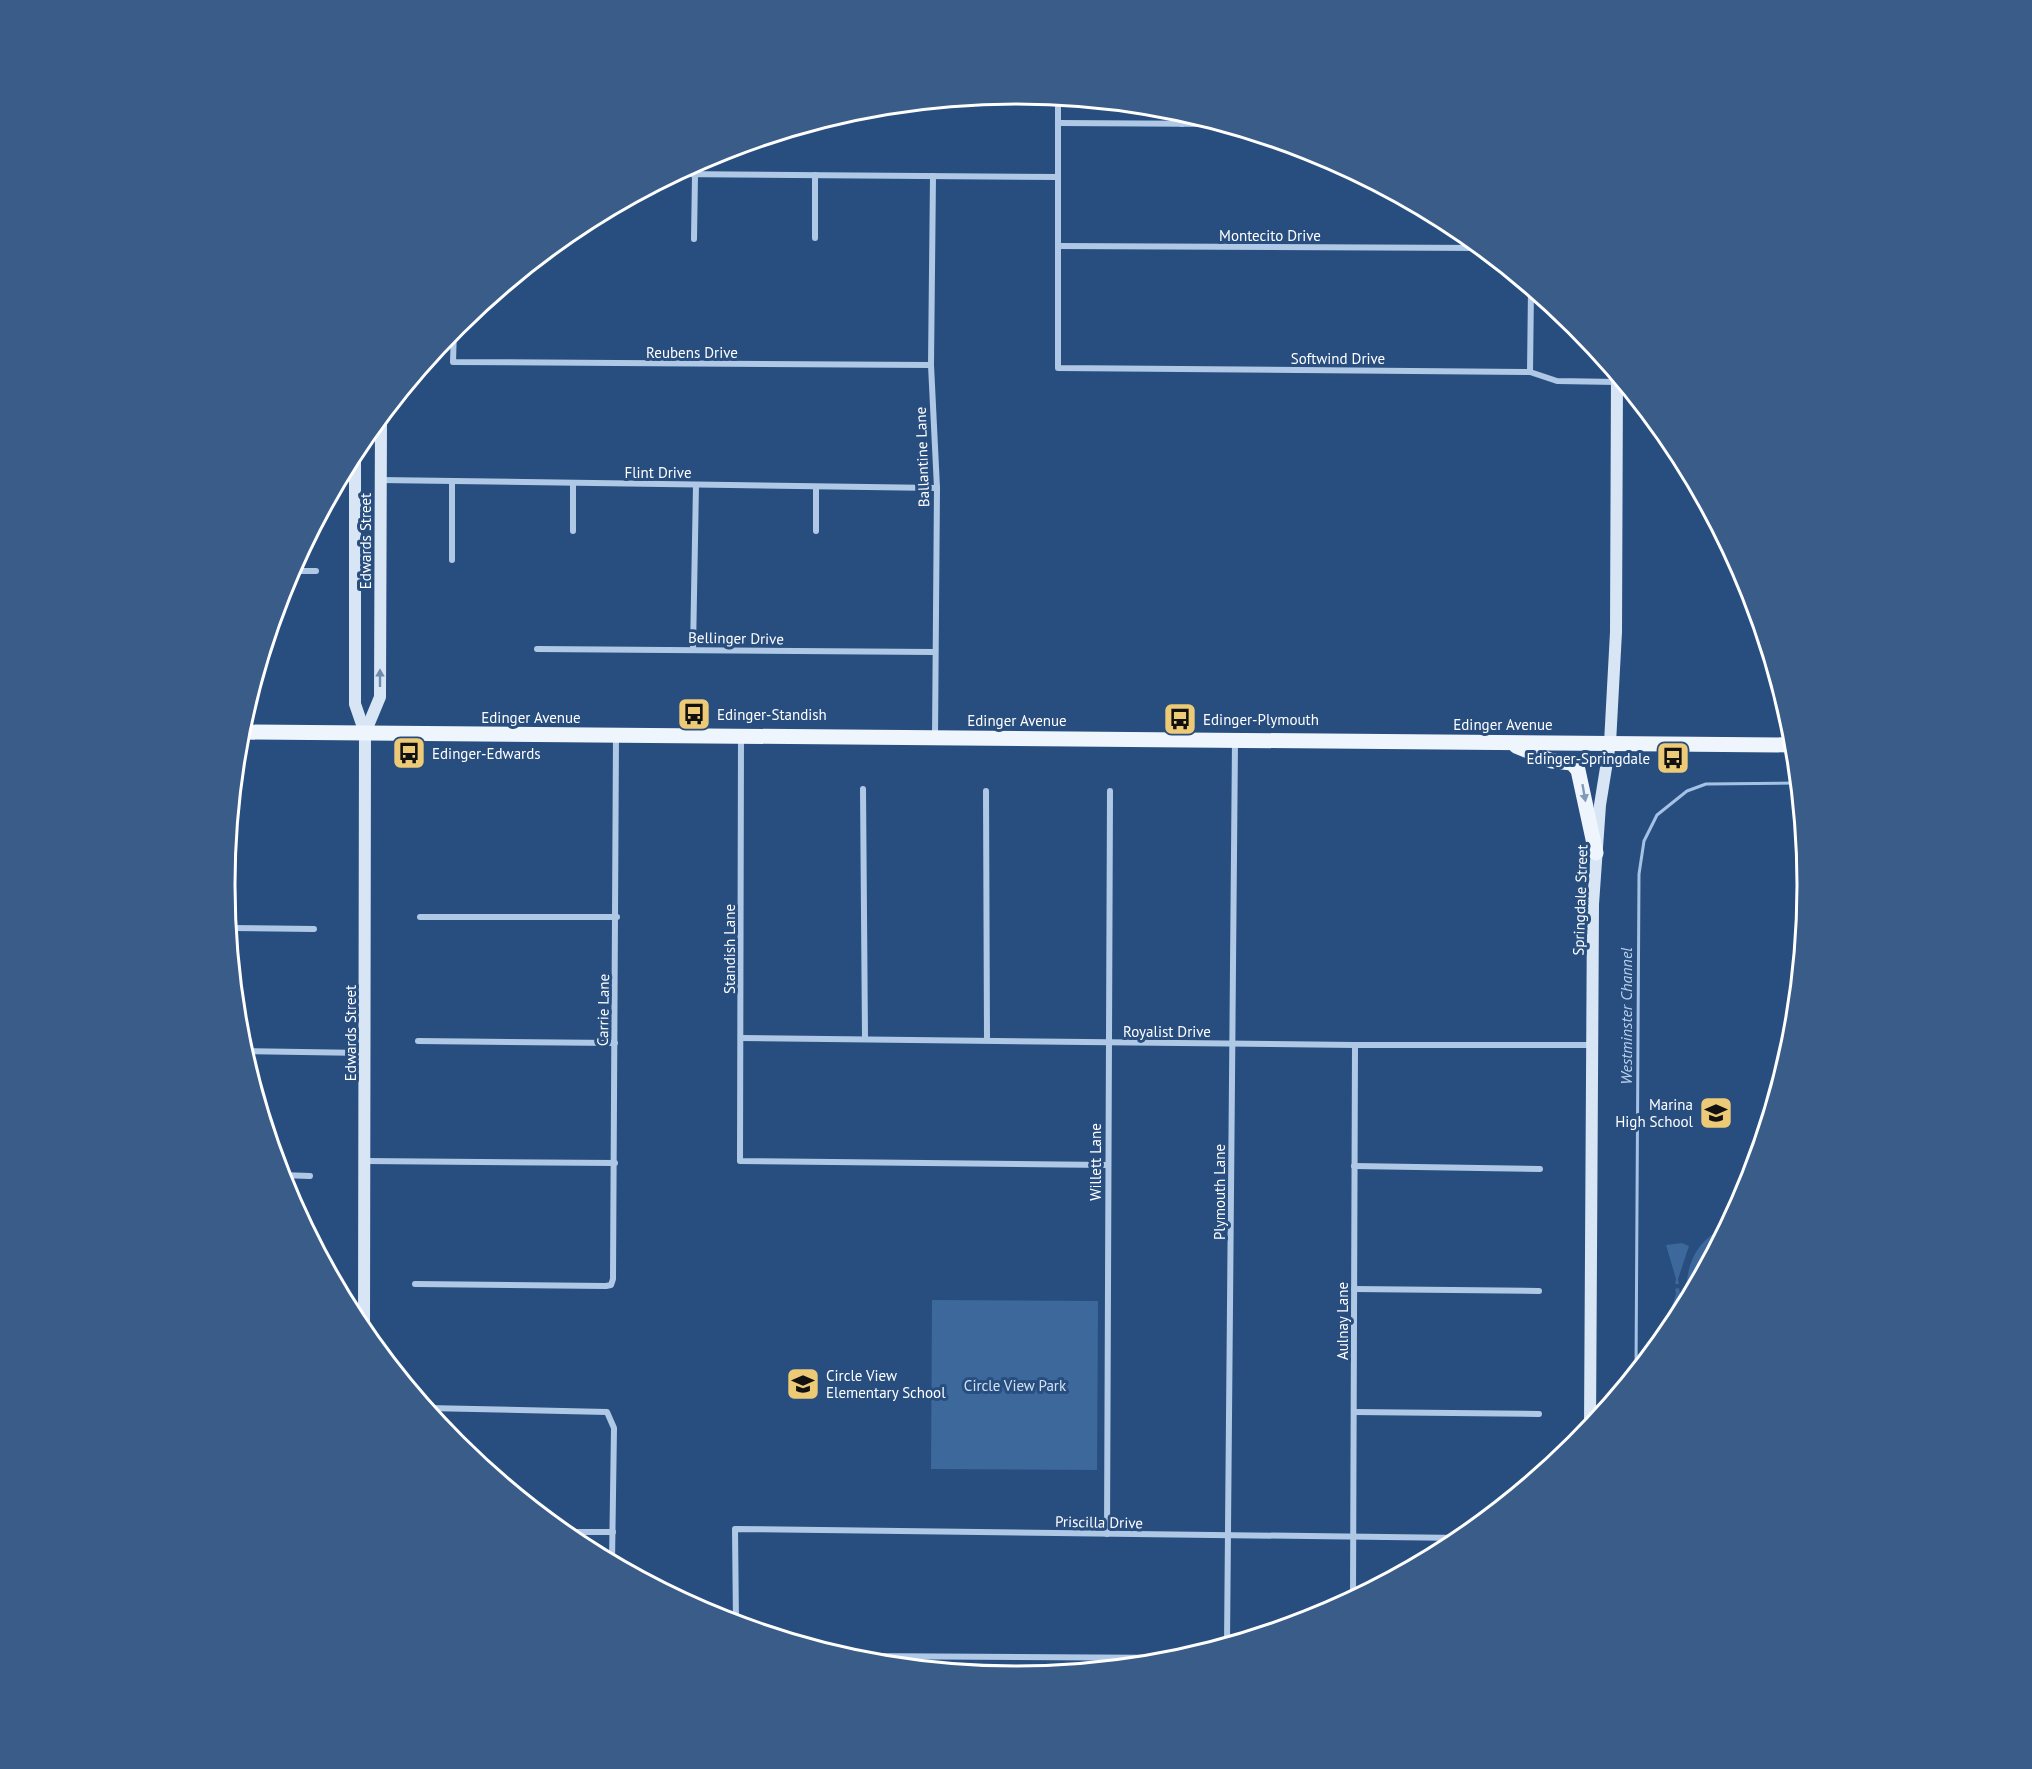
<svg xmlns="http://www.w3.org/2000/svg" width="2032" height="1769" font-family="'PT Sans',sans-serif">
<rect width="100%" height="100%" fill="#284e7f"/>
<!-- green -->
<g fill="#3d689c">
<path d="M 1726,1227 L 1687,1300 C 1684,1268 1695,1240 1726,1227 Z"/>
<polygon points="1682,1243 1689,1246 1678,1279 1679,1284 1675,1284 1676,1279 1666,1245"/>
<polygon points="1679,1288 1683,1308 1671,1328 1665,1327 1676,1294 1675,1289"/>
<polygon points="932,1300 1098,1301 1097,1470 931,1469"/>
</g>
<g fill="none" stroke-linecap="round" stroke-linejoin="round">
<!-- stream -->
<polyline stroke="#a4c2e5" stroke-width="3" points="1636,1371 1639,874 1644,841 1657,815 1687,791 1706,784 1798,783"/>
<!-- street -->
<g stroke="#afc8e5" stroke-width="6">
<polyline points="1058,97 1058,368 1530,372 1557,381 1617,382"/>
<polyline points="1182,112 1182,124"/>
<polyline points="1058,123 1224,124"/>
<polyline points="675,174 1058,177"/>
<polyline points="815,175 815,238"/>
<polyline points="933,176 931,365 937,488 935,737"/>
<polyline points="574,238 574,228"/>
<polyline points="694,239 695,174"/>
<polyline points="1058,246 1482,248"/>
<polyline points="454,328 453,362 931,365"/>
<polyline points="1530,372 1531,289"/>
<polyline points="380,480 937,488"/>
<polyline points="452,482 452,560"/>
<polyline points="816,487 816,531"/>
<polyline points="573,531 573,484"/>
<polyline points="291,571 316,571"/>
<polyline points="537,649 934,652"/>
<polyline points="693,650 696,485"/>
<polyline points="741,737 740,1161 1107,1165"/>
<polyline points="863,789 865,1038"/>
<polyline points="986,791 987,1040"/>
<polyline points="420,917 617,917"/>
<polyline points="229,928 314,929"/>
<polyline points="741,1038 1355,1045 1592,1045"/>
<polyline points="418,1041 615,1043"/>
<polyline points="244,1051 365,1053"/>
<polyline points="365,1161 615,1163"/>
<polyline points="1354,1166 1540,1169"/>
<polyline points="281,1175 310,1176"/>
<polyline points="415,1284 606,1286 611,1285 613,1279 616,735"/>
<polyline points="1354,1289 1539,1291"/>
<polyline points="427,1408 607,1412 614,1428 612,1562"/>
<polyline points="1354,1412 1539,1414"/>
<polyline points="563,1532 613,1532"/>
<polyline points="1107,1534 1110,791"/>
<polyline points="1353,1597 1355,1045"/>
<polyline points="736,1623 735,1529 1462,1538"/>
<polyline points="1227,1644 1235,741"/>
<polyline points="859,1660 859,1656 1181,1658"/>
</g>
<!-- secondary -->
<g stroke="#d8e5f5" stroke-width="12">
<polyline points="355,449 355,704 365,733 364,1332"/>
<polyline points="365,733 380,697 381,417"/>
<polyline points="1590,1427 1593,904 1600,805 1610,743 1616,632 1617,375"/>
</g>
<!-- primary -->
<g stroke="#eff5fd" stroke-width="15">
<polyline points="240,732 1794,745"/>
<polyline points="1516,746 1552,761 1572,763 1578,770 1596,853"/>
</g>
</g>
<!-- one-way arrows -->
<defs><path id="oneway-solid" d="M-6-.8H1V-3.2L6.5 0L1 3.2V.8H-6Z" transform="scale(1.5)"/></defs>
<use fill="#6e8aae" href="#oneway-solid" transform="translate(380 678) rotate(-90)"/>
<use fill="#8299b8" href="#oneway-solid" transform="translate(1584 793) rotate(80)"/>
<!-- icons -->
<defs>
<symbol id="bus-square" viewBox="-11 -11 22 22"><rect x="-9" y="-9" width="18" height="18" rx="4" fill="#edca76" stroke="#284e7f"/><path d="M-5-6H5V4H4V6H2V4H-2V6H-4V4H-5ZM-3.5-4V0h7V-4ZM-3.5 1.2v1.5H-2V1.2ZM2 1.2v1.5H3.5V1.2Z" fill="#111"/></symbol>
<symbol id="school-square" viewBox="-11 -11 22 22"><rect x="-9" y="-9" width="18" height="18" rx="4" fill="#edca76" stroke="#284e7f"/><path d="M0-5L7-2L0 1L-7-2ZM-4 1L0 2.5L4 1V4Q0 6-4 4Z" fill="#111"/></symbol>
</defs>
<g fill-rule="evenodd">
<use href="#bus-square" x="675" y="695" width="38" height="38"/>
<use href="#bus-square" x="1161" y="700" width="38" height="38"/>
<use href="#bus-square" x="390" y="734" width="38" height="38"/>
<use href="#bus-square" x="1654" y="739" width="38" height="38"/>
<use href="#school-square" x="1697" y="1094" width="38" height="38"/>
<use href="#school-square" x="784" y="1365" width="38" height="38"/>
</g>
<g text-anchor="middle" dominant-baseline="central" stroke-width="6" stroke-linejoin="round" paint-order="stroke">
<!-- street labels -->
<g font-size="15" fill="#fff" stroke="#284e7f">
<text x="1270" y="235">Montecito Drive</text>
<text x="692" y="352">Reubens Drive</text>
<text x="1338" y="358">Softwind Drive</text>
<text transform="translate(922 457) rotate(-92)">Ballantine Lane</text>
<text x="658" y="472">Flint Drive</text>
<text transform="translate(365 541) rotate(-90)">Edwards Street</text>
<text transform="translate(736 638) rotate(1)">Bellinger Drive</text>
<text x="531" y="717">Edinger Avenue</text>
<text x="1017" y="720">Edinger Avenue</text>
<text x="1503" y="724">Edinger Avenue</text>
<text transform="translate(1580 900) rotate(-88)">Springdale Street</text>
<text transform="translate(729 949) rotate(-90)">Standish Lane</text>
<text transform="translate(603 1010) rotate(-89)">Carrie Lane</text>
<text x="1167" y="1031">Royalist Drive</text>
<text transform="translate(350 1033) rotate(-90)">Edwards Street</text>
<text transform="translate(1095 1162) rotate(-90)">Willett Lane</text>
<text transform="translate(1219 1192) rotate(-90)">Plymouth Lane</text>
<text transform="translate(1342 1321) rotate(-90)">Aulnay Lane</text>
<text transform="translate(1099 1522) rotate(1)">Priscilla Drive</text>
</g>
<!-- poi labels -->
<g font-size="15" fill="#fff" stroke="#284e7f" text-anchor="start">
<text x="717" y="714">Edinger-Standish</text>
<text x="1203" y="719">Edinger-Plymouth</text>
<text x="432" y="753">Edinger-Edwards</text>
<text x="1650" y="758" text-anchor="end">Edinger-Springdale</text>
<text x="1693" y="1104" text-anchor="end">Marina<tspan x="1693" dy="17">High School</tspan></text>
<text x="826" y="1375">Circle View<tspan x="826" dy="17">Elementary School</tspan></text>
</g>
<!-- park labels -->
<g font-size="15" fill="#d2e2f4" stroke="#284e7f">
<text x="1015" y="1385">Circle View Park</text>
</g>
<!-- water labels -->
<g font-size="16" font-style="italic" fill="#bad1ed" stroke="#284e7f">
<text transform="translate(1626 1016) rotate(-90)">Westminster Channel</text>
</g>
</g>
<!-- crop -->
<path d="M0 0H2032V1769H0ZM235 885a781 781 0 1 1 1562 0a781 781 0 1 1-1562 0Z" fill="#395c89" fill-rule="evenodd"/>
<path fill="none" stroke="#fff" stroke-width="3" d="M235 885a781 781 0 1 1 1562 0a781 781 0 1 1-1562 0Z"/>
</svg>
